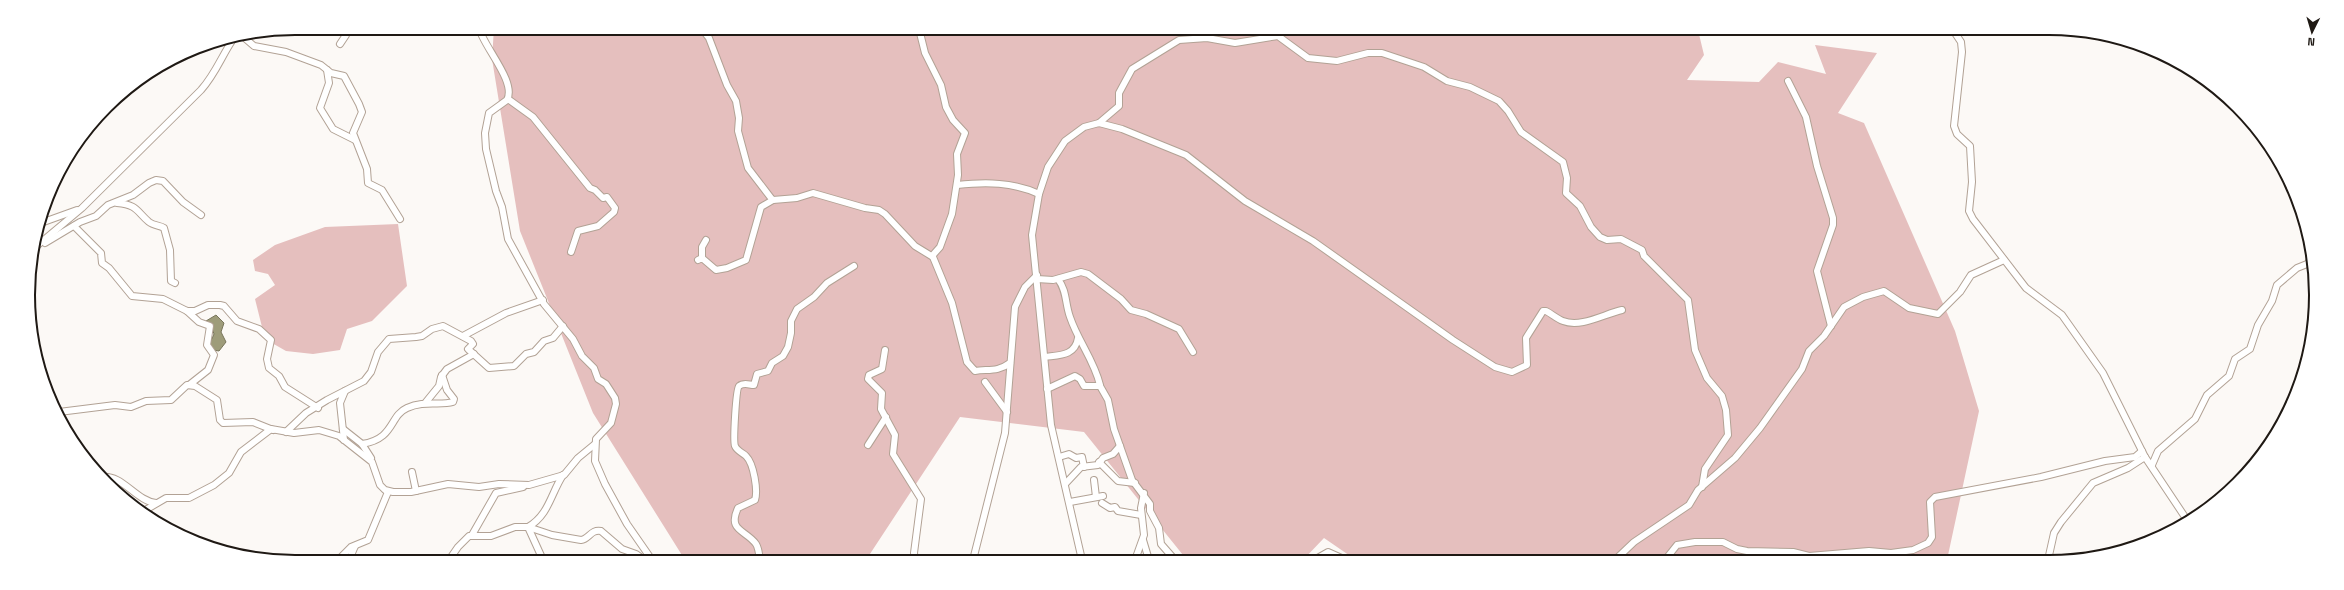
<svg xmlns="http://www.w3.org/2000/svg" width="2344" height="590" font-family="'Space Grotesk',sans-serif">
<rect width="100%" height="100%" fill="#fcf9f6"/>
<!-- green -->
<g fill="#e5bfbe">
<polygon points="494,28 1698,30 1704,55 1687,80 1759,82 1778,62 1826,74 1815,45 1877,53 1838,113 1864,123 1955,331 1979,411 1947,560 1356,560 1324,538 1303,560 1187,560 1084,432 960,417 866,560 685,560 593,413 520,231 492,59"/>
<polygon points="398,224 407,286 372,321 347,329 340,350 313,354 286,351 265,339 255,299 275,285 268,274 255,271 253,260 275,245 325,227"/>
</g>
<!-- water -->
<polygon fill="#9e9c7a" stroke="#78755b" points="216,315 224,323 221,332 226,342 219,351 213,350 209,345 214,334 211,325 206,321"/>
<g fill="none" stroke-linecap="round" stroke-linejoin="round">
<defs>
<g id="minor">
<polyline points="422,28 438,30 452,28"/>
<path d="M 479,28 C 483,46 517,82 507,100 L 489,113 L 485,133 L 486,149 L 496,191 L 502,207 L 508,239 L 544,304 L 573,339 L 582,356 L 594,368 L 598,379 L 606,384 L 615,398 L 616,404 L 611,423 L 596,439 L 595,461 L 605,484 L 627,524 L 652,560"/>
<path d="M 702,29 L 709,38 L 727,85 L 736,101 L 739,118 L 738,131 L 748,168 L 771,198 L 773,200 L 797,198 L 813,193 L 865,208 L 879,210 L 885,214 L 915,246 L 933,257 L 952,303 L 967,362 L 975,371 C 988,369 998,372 1010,363"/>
<polyline points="919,29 925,53 941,85 946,107 953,120 965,133 957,154 958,175 952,214 940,247 932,256"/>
<polyline points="1953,30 1961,42 1962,52 1954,126 1957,134 1970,146 1972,182 1969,211 1973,219 2026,288 2062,315 2103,373 2145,457 2187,520"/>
<polyline points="240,34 254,46 286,52 321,65 331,73 344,76 359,104 362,112 353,133 367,169 368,183 382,190 400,219"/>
<polyline points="340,44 346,35 346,28"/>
<polyline points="327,70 329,83 320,108 333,129 355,140"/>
<polyline points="1788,81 1806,117 1817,166 1833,218 1833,225 1817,271 1831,326"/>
<polyline points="508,99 533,117 590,188 595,190 603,198 607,197 615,208 614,212 598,226 578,231 571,252"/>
<polyline points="1099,123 1119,106 1119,93 1132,69 1179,40 1207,38 1235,43 1278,36 1308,58 1337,61 1368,53 1382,53 1424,67 1447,81 1470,87 1499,101 1508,111 1521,132 1563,162 1567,178 1566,193 1580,206 1591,227 1600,237 1607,240 1621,239 1642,250 1644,256 1688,300 1695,350 1707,378 1722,396 1726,410 1728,435 1705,469 1702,487"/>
<path d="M 957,185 C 986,182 1013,182 1039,194"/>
<path d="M 117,203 C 138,205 136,211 149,222 C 154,226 160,225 164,228 L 170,250 L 171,281 L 175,283"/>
<polyline points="38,224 77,210"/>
<polyline points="74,226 101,253 102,263 109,268 132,296 163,299 187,311 195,311 208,305 220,305 224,306 237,321 259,329 271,340 267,359 269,368 279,376 285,387 318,408"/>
<polyline points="45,243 80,222 96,216 108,205 133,195 149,183 156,180 163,181 183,202 201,215"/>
<path d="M 33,249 L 82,208 L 201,90 C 217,72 222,54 236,35"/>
<polyline points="702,258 702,247 706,240"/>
<polyline points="698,260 702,258 716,270 727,268 746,260 761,207 773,200"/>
<polyline points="1037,279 1053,280 1081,272 1088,274 1121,299 1131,310 1146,314 1179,329 1193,352"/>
<path d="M 1058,279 C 1067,291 1065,303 1070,317 C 1078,341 1094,360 1100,385"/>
<polyline points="187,311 199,322 210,326 207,345 214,355 208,370 189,385"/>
<polyline points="463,336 506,313 543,300"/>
<polyline points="885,350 882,369 869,375 868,379 882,393 881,409 895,435 893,454 921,499 914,553 915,560"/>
<path d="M 1045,357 C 1060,355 1075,356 1078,338"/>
<polyline points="985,382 1007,412"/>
<polyline points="1047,389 1075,376 1080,379 1084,386 1100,386 1108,400 1114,429 1132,480 1150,504 1150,511 1159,528 1161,544 1175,560"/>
<polyline points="426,402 439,386 441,377 447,369 474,354"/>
<polyline points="59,412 115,405 131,407 146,401 171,400 187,385 195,386 217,400 220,420 223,423 253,422 273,430"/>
<polyline points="343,429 362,444 371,458"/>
<polyline points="286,432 306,413 327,400 364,381 371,372 378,352 389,339 416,337 422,336 432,329 443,326 471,341 473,344 468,349 489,368 514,366 526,354 534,352 544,341 553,338 563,326"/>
<polyline points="344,440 340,403 345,391"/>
<path d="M 362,444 C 395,439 389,416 407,408 C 424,400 440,406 453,402 L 454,399 L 447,390 L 442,375"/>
<polyline points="868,445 886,417"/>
<polyline points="1059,457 1069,454 1076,458 1082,457 1084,467"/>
<polyline points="1099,462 1118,481 1135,483"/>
<polyline points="2152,465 2158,451 2195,419 2207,395 2229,376 2235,359 2250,349 2258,325 2272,301 2277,285 2297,268 2307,264 2312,258"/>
<polyline points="412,472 416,491"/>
<path d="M 102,477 C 122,474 136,501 156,503"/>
<polyline points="1094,480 1096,497"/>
<polyline points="1066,483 1081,467 1098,465 1103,458 1113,454 1120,446"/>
<polyline points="1070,502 1103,496"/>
<polyline points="1102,503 1110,508 1115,507 1118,511 1141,515"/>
<polyline points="142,512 166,498 189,498 214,485 229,473 241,452 271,429 294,433 319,430 339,436 372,462 380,485 385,490 393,492 411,492 448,484 479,487 499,484 529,485 564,475 578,458 595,444"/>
<polyline points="472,535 496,493 523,487"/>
<polyline points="1143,540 1149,560"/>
<polyline points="338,560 351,547 368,540 388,492"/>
<polyline points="349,560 355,546"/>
<path d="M 449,560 L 458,547 L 469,536 L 491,536 L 515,527 L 528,527 L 552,535 L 581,540 C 589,539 591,529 601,531 L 622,549 L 636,554 L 644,560"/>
<path d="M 543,560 L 528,527 C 549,515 551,493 563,475"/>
<path d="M 760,560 C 759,555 759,549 756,544 C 746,530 727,531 738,508 L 755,500 C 758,491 754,464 746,456 C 743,453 737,451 735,446 C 733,441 736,389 739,386 C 744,382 749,385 754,385 L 757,374 L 768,371 L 772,363 L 783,356 L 788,347 L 791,333 L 791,321 L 797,309 L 814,297 L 827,283 L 854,266"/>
<polyline points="973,560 1005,433 1015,307 1025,287 1037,275"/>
<path d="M 1082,560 L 1051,425 L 1032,235 L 1039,194 L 1048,167 L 1065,141 L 1084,127 L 1099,123 L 1122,129 L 1186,155 L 1245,201 L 1313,241 L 1453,340 L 1495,367 L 1512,372 L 1527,365 L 1526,338 L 1543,311 L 1546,311 C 1552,314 1557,319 1563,321 C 1581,328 1604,314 1622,310"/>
<polyline points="1135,560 1144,535 1141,508 1144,493"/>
<polyline points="1314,560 1328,552 1346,560"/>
<polyline points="1615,560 1634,542 1689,505 1698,490 1735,458 1760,428 1802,369 1809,351 1824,336 1844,307 1863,297 1884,291 1909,308 1938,314 1960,292 1971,275 2004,260"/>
<polyline points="1665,560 1677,545 1695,542 1723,542 1737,549 1747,551 1793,552 1809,556 1869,551 1891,553 1913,550 1928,543 1932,537 1930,502 1935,497 2041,477 2105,461 2135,457 2142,451"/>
<polyline points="2048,560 2054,533 2061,522 2093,483 2128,468 2145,457"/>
</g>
</defs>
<!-- minor casing -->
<use href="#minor" stroke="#b2a295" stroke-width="8"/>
<!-- minor -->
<use href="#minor" stroke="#fff" stroke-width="6"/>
</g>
<!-- crop -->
<path d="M0 0H2344V590H0ZM295 35H2049A260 260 0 0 1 2309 295V295A260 260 0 0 1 2049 555H295A260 260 0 0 1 35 295V295A260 260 0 0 1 295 35Z" fill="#fff" fill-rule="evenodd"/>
<path fill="none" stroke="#1f1914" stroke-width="2" d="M295 35H2049A260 260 0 0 1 2309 295V295A260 260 0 0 1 2049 555H295A260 260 0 0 1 35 295V295A260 260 0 0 1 295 35Z"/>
<!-- north arrow -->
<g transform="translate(2312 32) rotate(185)" stroke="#ffffff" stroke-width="3" paint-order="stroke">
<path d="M0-3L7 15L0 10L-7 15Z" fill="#1f1914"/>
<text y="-6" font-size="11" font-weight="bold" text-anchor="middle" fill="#1f1914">N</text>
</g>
</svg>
